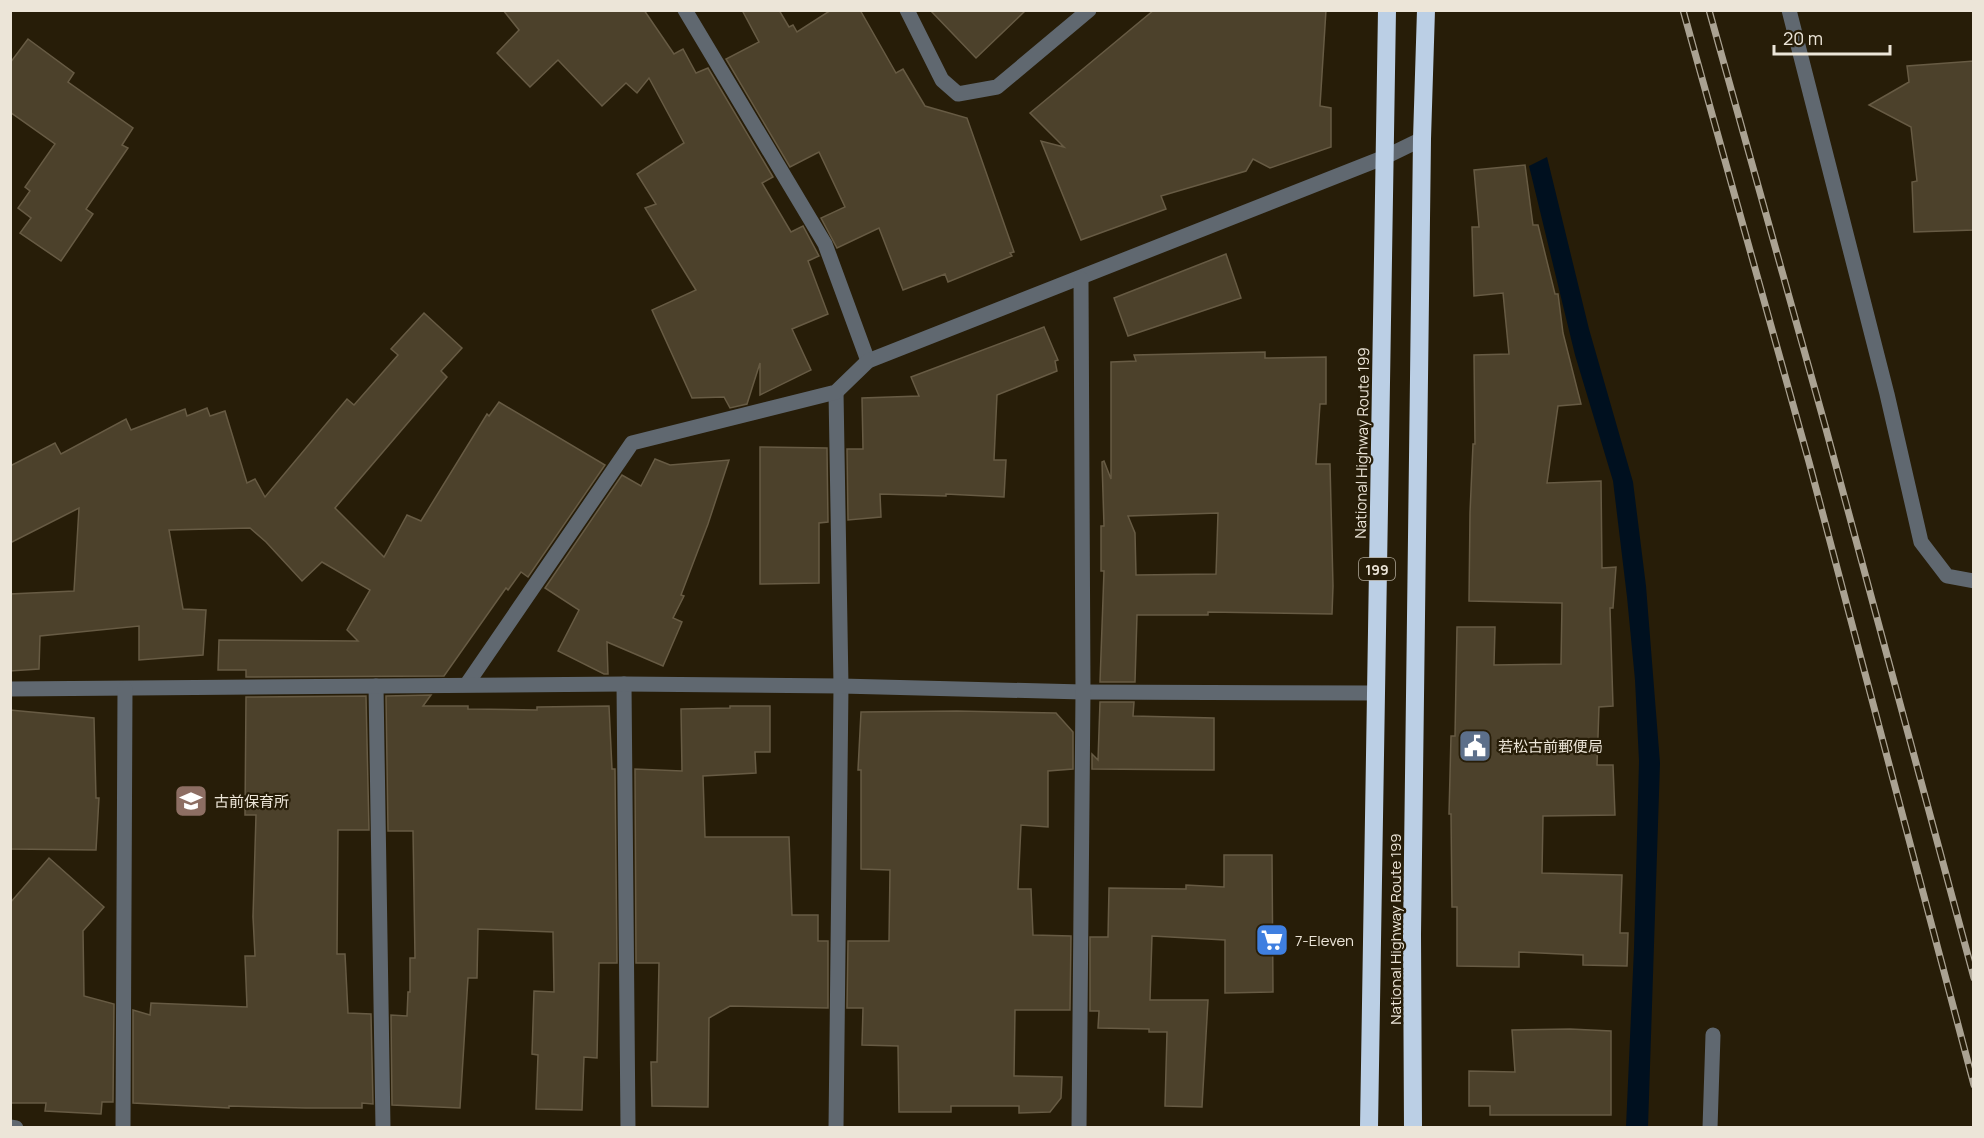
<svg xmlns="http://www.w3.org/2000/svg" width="1984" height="1138" font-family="Manrope,'Noto Sans JP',sans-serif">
<rect width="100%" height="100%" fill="#271d08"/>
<!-- water -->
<polygon fill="#00101f" points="1547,157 1589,329 1633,482 1646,586 1660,763 1648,1127 1626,1127 1634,948 1639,761 1635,680 1627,597 1613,481 1575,355 1529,166"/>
<!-- building -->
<g fill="#4c412b" stroke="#675b44" stroke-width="1.5" fill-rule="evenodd">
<polygon points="503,10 644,10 674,54 683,49 696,73 708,68 773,177 762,183 791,232 803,226 819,256 808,261 828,314 792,329 811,370 760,395 760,363 747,404 730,408 724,397 692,398 652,310 696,290 645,208 656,204 637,174 684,143 649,78 637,93 626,83 602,106 558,60 530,87 497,53 519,30"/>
<polygon points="742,10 779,10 789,27 793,25 797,32 831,10 860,10 896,73 903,69 925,106 967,118 1014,252 1010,253 1012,256 948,282 945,274 903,290 879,228 837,248 821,218 845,207 819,152 790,167 726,59 759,42"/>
<polygon points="930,10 1026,10 976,58"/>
<polygon points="1154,10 1326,10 1320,106 1331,108 1331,147 1270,168 1253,159 1246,171 1161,196 1166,209 1081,240 1041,141 1064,147 1030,113"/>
<polygon points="28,39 74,73 68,82 133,128 122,145 128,148 86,209 93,214 61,261 20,233 31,218 18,208 30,191 25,187 55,144 10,112 10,63"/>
<polygon points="1974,61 1974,230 1914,232 1912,182 1917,181 1911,127 1869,105 1909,82 1907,66"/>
<polygon points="1525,165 1533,225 1538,225 1555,294 1558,294 1563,333 1581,404 1558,406 1547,483 1601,481 1602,568 1616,567 1613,608 1610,608 1613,706 1599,707 1597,765 1613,765 1615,815 1543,816 1542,873 1622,875 1620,933 1628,933 1627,966 1583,965 1583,955 1519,952 1519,967 1457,966 1457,907 1452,907 1451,814 1449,814 1451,736 1455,736 1457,627 1495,627 1494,665 1561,664 1562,603 1469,601 1470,513 1473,444 1475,444 1474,355 1509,354 1503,293 1474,296 1472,227 1479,227 1474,170"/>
<polygon points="1226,254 1241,298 1128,336 1114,298"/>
<polygon points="424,313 462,348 441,371 447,377 335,508 384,557 407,515 421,521 487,414 489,416 499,402 605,465 528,577 521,572 508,590 506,588 444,676 246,677 246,670 218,670 219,640 358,641 347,630 370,590 322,562 302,581 266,542 250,528 169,530 183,609 206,610 203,655 139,660 139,626 40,636 39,669 10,671 10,594 74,591 79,508 10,543 10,466 55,443 61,454 126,419 131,430 185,409 187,416 207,408 210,416 225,411 247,483 255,479 265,497 347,399 354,405 398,355 391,349"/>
<polygon points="1044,327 1058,360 1055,361 1057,371 997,395 994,460 1006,460 1004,497 946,494 946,496 880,494 881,517 848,520 847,449 863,449 862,398 919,396 911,377"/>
<path d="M 1265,352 L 1265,358 L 1326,357 L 1326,404 L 1320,404 L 1316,464 L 1330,464 L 1333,586 L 1332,614 L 1208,612 L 1208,615 L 1137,615 L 1135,682 L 1100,682 L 1104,571 L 1101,571 L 1101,526 L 1104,526 L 1102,462 L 1104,461 L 1111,479 L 1111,362 L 1136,361 L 1134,355 ZM 1218,513 L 1216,574 L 1136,575 L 1135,533 L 1128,516 Z"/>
<polygon points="760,447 827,448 828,522 819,523 819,583 760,584"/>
<polygon points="655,459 670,465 729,460 708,524 681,595 684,596 673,618 682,622 663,666 607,642 608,674 604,674 558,651 579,610 545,588 622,475 641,486"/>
<polygon points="431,695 423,706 468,706 468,709 537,710 537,707 609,706 612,769 615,769 617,963 599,963 597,1058 584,1057 582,1110 536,1109 538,1055 532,1054 534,991 554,992 553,932 478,929 477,978 468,978 460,1108 392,1105 391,1015 407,1016 408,992 410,992 410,958 415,958 413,831 388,831 386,696"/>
<polygon points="366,696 369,830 338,830 337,954 345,954 348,1013 371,1014 373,1104 362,1103 362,1108 306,1108 229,1106 229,1108 133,1103 133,1010 150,1015 151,1003 247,1007 245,956 255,956 253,917 256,815 245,815 246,697"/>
<polygon points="1100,702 1134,702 1133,716 1214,718 1214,770 1092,769 1092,754 1098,760"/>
<polygon points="730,706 770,706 770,752 755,752 756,773 703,776 705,837 789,837 792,915 818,915 818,941 828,941 828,1008 730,1006 709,1018 708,1107 652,1106 651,1062 657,1062 659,963 636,963 635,769 682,771 681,709 730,708"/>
<polygon points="10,710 94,718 96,798 99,798 96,850 10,849"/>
<polygon points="957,711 1056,713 1073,732 1073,769 1048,771 1048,827 1021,825 1018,889 1031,889 1033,935 1071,936 1070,1010 1015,1010 1014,1076 1062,1077 1061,1098 1050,1112 1019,1113 1019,1106 951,1106 951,1112 899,1112 898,1046 862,1045 863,1008 847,1008 848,941 889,941 890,870 861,869 861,770 858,770 861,712"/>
<polygon points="1224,855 1272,855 1273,992 1225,993 1225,940 1152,936 1150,1000 1208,1000 1202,1107 1165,1106 1167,1032 1149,1032 1149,1029 1098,1028 1099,1011 1090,1011 1090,937 1108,937 1109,888 1186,889 1186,885 1224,887"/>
<polygon points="49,858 104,907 83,931 84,996 114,1004 113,1102 102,1102 101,1114 45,1111 46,1103 10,1103 10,903"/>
<polygon points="1570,1029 1611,1031 1611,1115 1490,1115 1490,1106 1469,1106 1469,1071 1515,1072 1512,1030"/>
</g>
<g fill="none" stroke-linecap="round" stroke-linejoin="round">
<!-- lane -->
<polyline stroke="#606870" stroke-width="15" points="1710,1128 1713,1035"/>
<!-- street -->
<g stroke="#606870" stroke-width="15">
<polyline points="685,10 825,244 868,361"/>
<polyline points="907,10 942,80 958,94 997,87 1089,10"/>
<polyline points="1789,10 1887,394 1921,542 1947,576 1974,581"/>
<polyline points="836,392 841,686 836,1128"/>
<polyline points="467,684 632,443 836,392 868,361 1385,157 1422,139"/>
<polyline points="624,684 628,1128"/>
<polyline points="376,686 383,1128"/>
<polyline points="10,689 624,684 841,686 1083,692 1375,693"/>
<polyline points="10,1127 16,1128"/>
<polyline points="123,1128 125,689"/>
<polyline points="1079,1128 1083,692 1081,279"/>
</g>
<!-- highway -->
<g stroke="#bbcfe5" stroke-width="18">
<polyline points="1369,1128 1387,10"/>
<polyline points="1413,1128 1412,935 1422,139 1426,10"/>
</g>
<defs>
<g id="rail">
<polyline points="1683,10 1809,462 1974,1085"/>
<polyline points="1709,10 1826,429 1974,978"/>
</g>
</defs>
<!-- rail casing -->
<use href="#rail" stroke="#aaa292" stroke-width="7"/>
<!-- rail -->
<use href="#rail" stroke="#271d08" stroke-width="4.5" stroke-dasharray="14" stroke-linecap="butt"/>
</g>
<!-- icons -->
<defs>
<symbol id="civic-square" viewBox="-11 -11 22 22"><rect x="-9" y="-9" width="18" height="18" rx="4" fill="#5c6f8a" stroke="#271d08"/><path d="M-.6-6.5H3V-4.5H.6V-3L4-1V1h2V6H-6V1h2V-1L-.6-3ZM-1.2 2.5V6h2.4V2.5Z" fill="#fff"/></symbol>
<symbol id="school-square" viewBox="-11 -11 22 22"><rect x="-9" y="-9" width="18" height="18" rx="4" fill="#8d6e63" stroke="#271d08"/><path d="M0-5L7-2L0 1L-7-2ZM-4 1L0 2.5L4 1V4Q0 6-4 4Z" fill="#fff"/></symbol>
<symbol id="supermarket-square" viewBox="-11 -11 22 22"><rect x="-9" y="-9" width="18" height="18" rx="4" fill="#3f7fe0" stroke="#271d08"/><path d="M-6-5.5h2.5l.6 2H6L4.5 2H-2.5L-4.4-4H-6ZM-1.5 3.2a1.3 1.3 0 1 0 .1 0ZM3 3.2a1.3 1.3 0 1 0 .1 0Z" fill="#fff"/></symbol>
</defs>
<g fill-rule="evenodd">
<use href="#civic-square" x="1456" y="727" width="38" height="38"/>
<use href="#school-square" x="172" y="782" width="38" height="38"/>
<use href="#supermarket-square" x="1253" y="921" width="38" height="38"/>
</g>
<g text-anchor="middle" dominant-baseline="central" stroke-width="4.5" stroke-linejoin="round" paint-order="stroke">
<!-- shield labels -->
<rect fill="#271d08" stroke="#b1a99a" stroke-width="1.5" x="1359" y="558" width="36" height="22" rx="4.5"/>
<g font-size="14" font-weight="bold" fill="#ece5d8">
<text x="1377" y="569">199</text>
</g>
<!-- street labels -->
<g font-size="15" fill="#ece5d8" stroke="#271d08">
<text transform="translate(1362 443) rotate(-89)">National Highway Route 199</text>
<text transform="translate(1395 929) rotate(-90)">National Highway Route 199</text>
</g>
<!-- poi labels -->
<g font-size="15" fill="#ece5d8" stroke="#271d08" text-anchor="start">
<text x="1498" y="746">若松古前郵便局</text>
<text x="214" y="801">古前保育所</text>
<text x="1295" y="940">7-Eleven</text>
</g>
</g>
<!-- border -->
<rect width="1984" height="1138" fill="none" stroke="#ece5d8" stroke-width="24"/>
<!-- scale -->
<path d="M1774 45v9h116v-9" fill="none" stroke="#ece5d8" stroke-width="3"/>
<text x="1783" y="45" font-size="18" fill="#ece5d8" stroke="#271d08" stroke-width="4.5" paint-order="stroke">20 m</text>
</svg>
